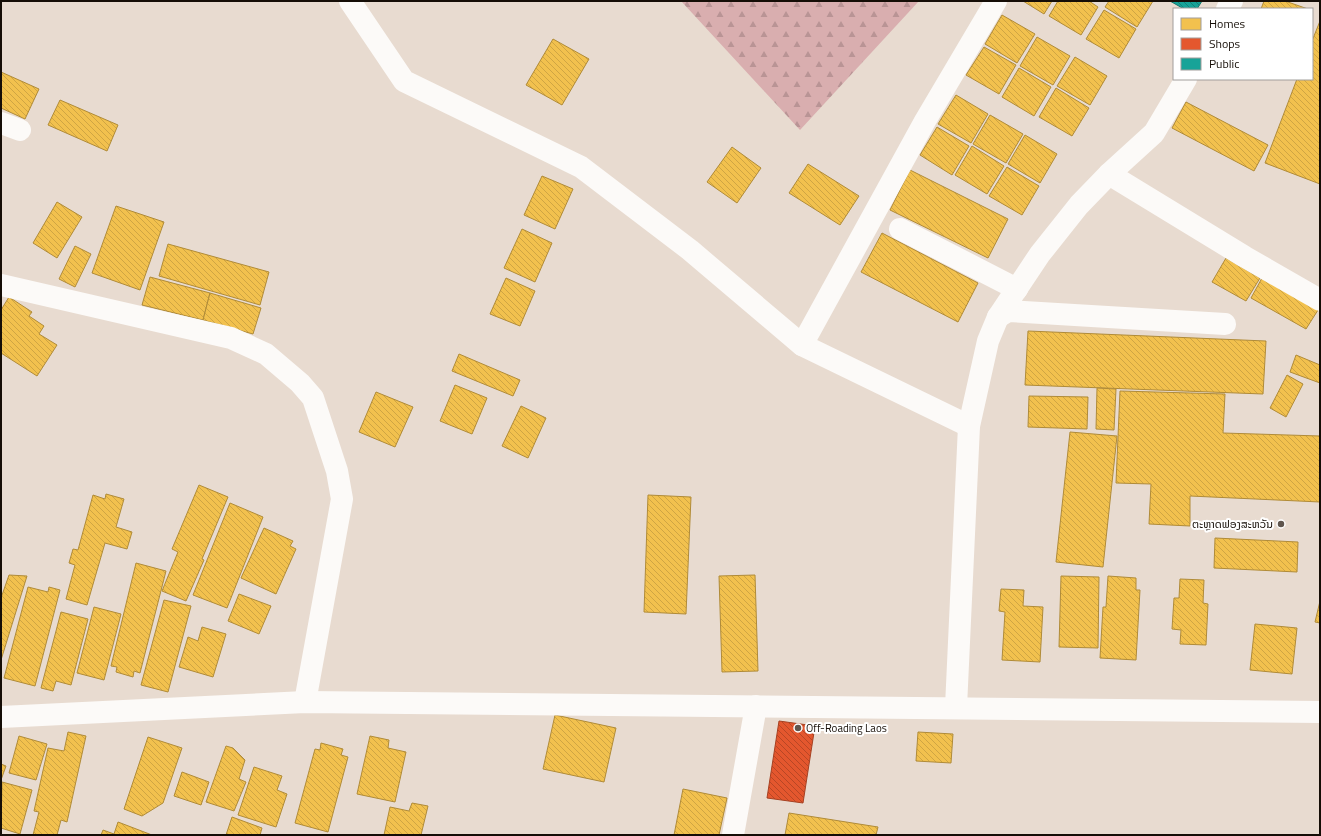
<svg xmlns="http://www.w3.org/2000/svg" width="1321" height="836" font-family="'Titillium Web','Noto Sans Lao',sans-serif">
<defs>
<pattern id="forest-firs" width="22" height="20" patternUnits="userSpaceOnUse"><rect width="22" height="20" fill="#d9aeaf"/><path d="M5 1l3.5 6h-7zM16 11l3.5 6h-7z" fill="#b99495"/></pattern>
<pattern id="homes-back-hatch" width="6" height="6" patternUnits="userSpaceOnUse"><rect width="6" height="6" fill="#f2c14e"/><path d="M-1 5l2 2M0 0l6 6M5-1l2 2" fill="none" stroke="#cfa543"/></pattern>
<pattern id="shops-back-hatch" width="6" height="6" patternUnits="userSpaceOnUse"><rect width="6" height="6" fill="#e4572e"/><path d="M-1 5l2 2M0 0l6 6M5-1l2 2" fill="none" stroke="#b84625"/></pattern>
<pattern id="public-back-hatch" width="6" height="6" patternUnits="userSpaceOnUse"><rect width="6" height="6" fill="#17a398"/><path d="M-1 5l2 2M0 0l6 6M5-1l2 2" fill="none" stroke="#14837a"/></pattern>
</defs>
<rect width="100%" height="100%" fill="#e8dbd0"/>
<!-- forest -->
<polygon fill="url(#forest-firs)" points="681,1 919,1 800,130"/>
<!-- homes -->
<g fill="url(#homes-back-hatch)" stroke="#b08b38">
<polygon points="1023,1 1052,1 1044,14"/>
<polygon points="1058,1 1089,1 1098,7 1081,35 1049,16"/>
<polygon points="1109,1 1153,1 1137,27 1105,7"/>
<polygon points="1264,1 1285,1 1308,9 1261,9"/>
<polygon points="1104,10 1136,29 1119,58 1086,39"/>
<polygon points="1002,15 1035,34 1017,63 985,44"/>
<polygon points="1320,21 1320,184 1265,163 1297,79 1312,79 1312,41"/>
<polygon points="1037,37 1070,56 1053,85 1020,66"/>
<polygon points="553,39 589,59 562,105 526,85"/>
<polygon points="984,47 1016,65 999,94 966,75"/>
<polygon points="1075,57 1107,76 1090,105 1057,86"/>
<polygon points="1019,68 1051,87 1034,116 1002,97"/>
<polygon points="1,72 39,89 25,119 1,108"/>
<polygon points="1056,88 1089,108 1072,136 1039,117"/>
<polygon points="956,95 988,114 971,143 938,124"/>
<polygon points="60,100 118,125 107,151 48,125"/>
<polygon points="1186,102 1268,145 1254,171 1172,128"/>
<polygon points="990,115 1023,134 1006,163 973,144"/>
<polygon points="937,127 969,146 952,175 920,155"/>
<polygon points="1025,135 1057,154 1040,183 1008,164"/>
<polygon points="972,146 1004,166 987,194 955,175"/>
<polygon points="732,147 761,168 737,203 707,182"/>
<polygon points="808,164 859,196 840,225 789,193"/>
<polygon points="1007,167 1039,186 1022,215 989,196"/>
<polygon points="910,170 1008,219 988,258 890,210"/>
<polygon points="542,176 573,189 555,229 524,215"/>
<polygon points="57,202 82,217 57,258 33,243"/>
<polygon points="116,206 164,222 140,290 92,273"/>
<polygon points="522,229 552,243 535,282 504,268"/>
<polygon points="882,233 978,283 958,322 861,272"/>
<polygon points="168,244 269,272 260,305 159,276"/>
<polygon points="75,246 91,254 75,287 59,279"/>
<polygon points="1226,258 1260,278 1246,301 1212,282"/>
<polygon points="150,277 210,293 203,320 142,305"/>
<polygon points="506,278 535,291 520,326 490,314"/>
<polygon points="1262,278 1318,310 1306,329 1251,298"/>
<polygon points="210,293 261,308 253,334 203,320"/>
<polygon points="9,297 32,312 29,316 44,326 39,334 57,345 37,376 1,353 1,310"/>
<polygon points="1028,331 1266,341 1263,394 1025,385"/>
<polygon points="459,354 520,380 513,396 452,371"/>
<polygon points="1296,355 1320,365 1320,383 1290,372"/>
<polygon points="1287,375 1303,384 1286,417 1270,408"/>
<polygon points="455,385 487,398 472,434 440,421"/>
<polygon points="1097,388 1116,389 1114,430 1096,429"/>
<polygon points="1120,391 1225,394 1223,433 1320,436 1320,502 1190,496 1190,526 1149,524 1151,484 1116,483"/>
<polygon points="376,392 413,407 395,447 359,432"/>
<polygon points="1029,396 1088,397 1087,429 1028,427"/>
<polygon points="521,406 546,418 528,458 502,446"/>
<polygon points="1070,432 1117,436 1103,567 1056,562"/>
<polygon points="199,485 228,497 202,559 204,560 186,601 162,591 178,552 172,549"/>
<polygon points="106,494 124,499 116,527 132,532 127,549 105,543 87,605 66,599 75,565 69,563 73,549 78,550 93,495 105,499"/>
<polygon points="648,495 691,497 686,614 644,612"/>
<polygon points="230,503 263,517 227,608 193,595"/>
<polygon points="264,528 293,541 290,546 296,549 276,594 241,578"/>
<polygon points="1215,538 1298,542 1297,572 1214,568"/>
<polygon points="136,563 166,571 140,673 134,671 133,677 116,672 117,667 111,666"/>
<polygon points="9,575 27,576 1,660 1,598"/>
<polygon points="755,575 758,671 722,672 719,576"/>
<polygon points="1061,576 1099,577 1098,648 1059,647"/>
<polygon points="1108,576 1136,578 1136,590 1140,590 1136,660 1100,658 1103,607 1106,607"/>
<polygon points="1180,579 1204,580 1203,603 1208,604 1206,645 1180,644 1181,630 1172,629 1174,598 1179,598"/>
<polygon points="28,587 48,592 49,587 60,590 35,686 4,678"/>
<polygon points="1001,589 1024,590 1023,606 1043,607 1040,662 1002,660 1005,612 999,611"/>
<polygon points="239,594 271,606 259,634 228,621"/>
<polygon points="164,600 191,606 168,692 141,685"/>
<polygon points="1320,601 1320,623 1315,622"/>
<polygon points="94,607 121,614 104,680 77,673"/>
<polygon points="61,612 88,619 71,685 56,681 53,691 41,688"/>
<polygon points="1255,624 1297,628 1292,674 1250,670"/>
<polygon points="202,627 226,634 213,677 179,667 188,637 198,641"/>
<polygon points="555,715 616,728 604,782 543,769"/>
<polygon points="68,732 86,736 67,822 61,820 57,835 33,835 39,812 34,811 48,748 64,751"/>
<polygon points="918,732 953,734 951,763 916,761"/>
<polygon points="19,736 47,744 36,780 9,773"/>
<polygon points="370,736 389,740 388,748 406,752 395,802 357,794"/>
<polygon points="148,737 182,748 163,803 142,816 124,809"/>
<polygon points="321,743 343,749 341,755 348,757 328,832 295,823 315,749 320,750"/>
<polygon points="226,746 233,748 245,760 239,779 246,782 234,811 206,802"/>
<polygon points="1,764 6,766 1,780"/>
<polygon points="254,767 282,776 277,790 287,794 276,827 238,815"/>
<polygon points="182,772 209,782 201,805 174,796"/>
<polygon points="2,782 32,790 20,834 1,828"/>
<polygon points="683,789 727,798 719,835 674,835"/>
<polygon points="412,803 428,806 421,835 384,835 390,807 409,811"/>
<polygon points="789,813 878,827 876,835 785,835"/>
<polygon points="232,817 262,828 260,835 226,835"/>
<polygon points="118,822 152,835 101,835 103,830 114,834"/>
</g>
<!-- shops -->
<polygon fill="url(#shops-back-hatch)" stroke="#a64122" points="779,721 815,726 803,803 767,798"/>
<!-- public -->
<polygon fill="url(#public-back-hatch)" stroke="#16766c" points="1170,1 1202,1 1197,9 1184,9"/>
<g fill="none" stroke-linecap="round" stroke-linejoin="round">
<!-- minor -->
<g stroke="#fcfaf8" stroke-width="22">
<polyline points="350,1 404,81 581,167 690,250 802,345 969,426"/>
<polyline points="1227,9 1232,1"/>
<polyline points="1,123 20,130"/>
<polyline points="1109,174 1245,257 1320,300"/>
<polyline points="900,229 1017,289"/>
<polyline points="1,285 231,338 266,354 300,383 313,398 337,471 342,499 305,702"/>
<polyline points="998,317 1008,311 1225,324"/>
<polyline points="802,345 925,121 996,1"/>
<polyline points="956,707 969,426 988,341 998,317 1040,254 1079,205 1109,174 1154,133 1186,79"/>
<polyline points="1,717 305,702 1320,712"/>
<polyline points="733,835 756,706"/>
</g>
</g>
<!-- markers -->
<g fill="#5f554d" stroke="#fff" stroke-width="1.5">
<circle cx="1281" cy="524" r="4"/>
<circle cx="798" cy="728" r="4"/>
</g>
<g text-anchor="middle" dominant-baseline="central" stroke-width="4" stroke-linejoin="round" paint-order="stroke">
<!-- poi labels -->
<g font-size="11" fill="#150d06" stroke="#fff" text-anchor="end">
<text x="1273" y="524">ຕະຫຼາດຟອງສະຫວັນ</text>
<text x="806" y="728" text-anchor="start">Off-Roading Laos</text>
</g>
</g>
<!-- border -->
<rect width="1321" height="836" fill="none" stroke="#150d06" stroke-width="4"/>
<!-- legend -->
<rect x="1173" y="8" width="140" height="72" fill="#ffffff" stroke="#a19e9b"/>
<rect x="1181" y="18" width="20" height="12" fill="#f2c14e" stroke="#a19e9b"/>
<text x="1209" y="28" font-size="12" fill="#150d06">Homes</text>
<rect x="1181" y="38" width="20" height="12" fill="#e4572e" stroke="#a19e9b"/>
<text x="1209" y="48" font-size="12" fill="#150d06">Shops</text>
<rect x="1181" y="58" width="20" height="12" fill="#17a398" stroke="#a19e9b"/>
<text x="1209" y="68" font-size="12" fill="#150d06">Public</text>
</svg>
